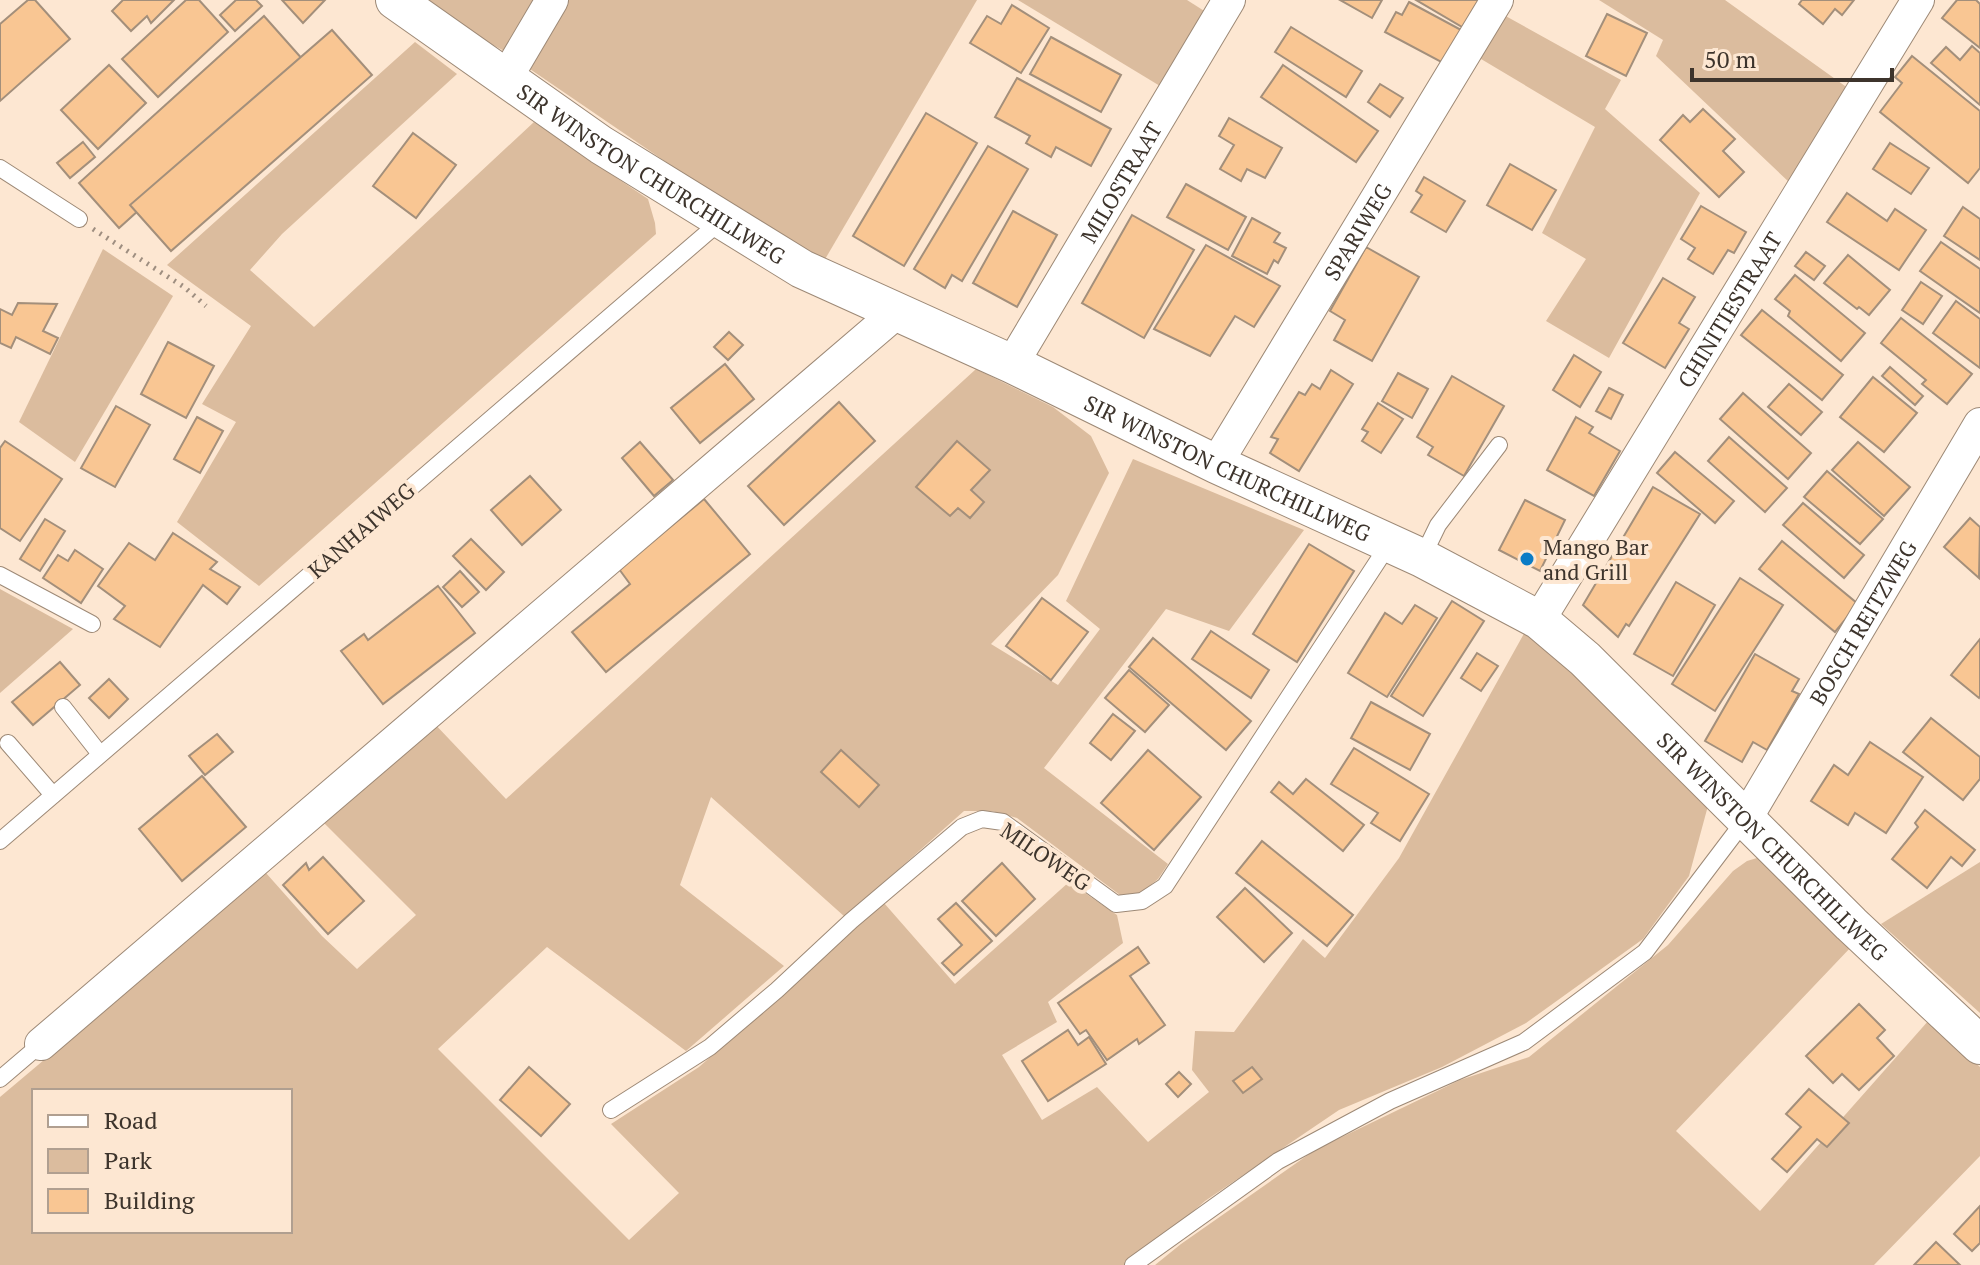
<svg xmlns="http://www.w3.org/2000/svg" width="1980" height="1265" font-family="'PT Serif',serif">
<rect width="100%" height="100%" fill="#fde7d2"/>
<!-- green -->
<g fill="#dbbc9e" fill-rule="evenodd">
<polygon points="427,0 539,0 508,53 482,39"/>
<polygon points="560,0 977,0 824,261 688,177 524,65"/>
<polygon points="1018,0 1187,0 1209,14 1165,89"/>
<polygon points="1599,0 1725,0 1852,91 1790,183 1656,56 1663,40"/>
<polygon points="1502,14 1621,80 1605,109 1700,193 1609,358 1546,321 1586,259 1542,233 1595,127 1476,56"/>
<polygon points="415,42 457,74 282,234 250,270 314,327 534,122 648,199 655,223 656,234 259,586 177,522 236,422 202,404 251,326 167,265"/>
<polygon points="103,249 173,296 75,462 19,422"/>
<path d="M 976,369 L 1053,407 L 1091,436 L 1109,473 L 1058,575 L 991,644 L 1058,685 L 1100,629 L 1066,601 L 1133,459 L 1304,530 L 1229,631 L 1166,609 L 1044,768 L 1168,864 L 1158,879 L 1141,893 L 1120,895 L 1017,818 L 992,811 L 964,811 L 845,917 L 711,797 L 680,885 L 784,966 L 686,1051 L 547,947 L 438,1049 L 629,1240 L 679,1193 L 611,1124 L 699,1067 L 884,903 L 955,984 L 1069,882 L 1117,915 L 1123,943 L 1048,1002 L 1057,1022 L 1002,1055 L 1042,1120 L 1097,1087 L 1148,1142 L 1209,1092 L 1192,1070 L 1195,1031 L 1234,1032 L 1303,939 L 1325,958 L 1399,858 L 1526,630 L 1709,802 L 1689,876 L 1643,939 L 1526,1023 L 1442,1067 L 1339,1110 L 1205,1201 L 1131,1265 L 0,1265 L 0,1097 L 266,873 L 322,936 L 357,969 L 416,915 L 322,821 L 431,720 L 506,799 ZM 34,1091 L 290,1091 L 290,1231 L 34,1231 Z"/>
<polygon points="0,589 73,629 0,693"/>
<polygon points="1757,858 1767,863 1852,946 1676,1131 1760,1211 1929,1020 1980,1067 1980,1156 1874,1265 1155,1265 1181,1244 1315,1150 1460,1080 1529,1057 1668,945 1733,871 1747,861"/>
<polygon points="1980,862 1980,1013 1881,924"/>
</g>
<!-- building -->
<g fill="#f9c693" stroke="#a38f7b" stroke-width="2">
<polygon points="28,0 35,0 70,39 0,101 0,24"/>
<polygon points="123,0 174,0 151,23 147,16 131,31 112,11"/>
<polygon points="186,0 199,0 228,32 158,97 122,59"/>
<polygon points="236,0 256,0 262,6 235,31 220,15"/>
<polygon points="282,0 325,0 303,23"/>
<polygon points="1340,0 1382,0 1372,18"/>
<polygon points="1416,0 1484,0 1469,31"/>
<polygon points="1802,0 1854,0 1842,15 1835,9 1823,24 1799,4"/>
<polygon points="1957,0 1976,0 1980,4 1980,48 1942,18"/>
<polygon points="1409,2 1463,31 1445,64 1385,32 1396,12 1402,15"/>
<polygon points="1012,5 1049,28 1021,73 970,43 987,16 1001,24"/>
<polygon points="1607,14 1647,33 1626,76 1586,56"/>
<polygon points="264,16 304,61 119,228 79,183"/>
<polygon points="1291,27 1362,71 1346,97 1275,52"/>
<polygon points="332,30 372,75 171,251 130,205"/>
<polygon points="1051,37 1121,75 1101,112 1030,74"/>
<polygon points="1972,46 1980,53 1980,105 1931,63 1946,47 1960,60"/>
<polygon points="1912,56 1980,111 1980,168 1968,183 1880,112 1902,83 1895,77"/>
<polygon points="109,65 146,103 98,149 61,110"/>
<polygon points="1283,65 1378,131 1356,162 1261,97"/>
<polygon points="1017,78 1111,129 1091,166 1056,147 1051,157 1026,143 1030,136 995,117"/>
<polygon points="1380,84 1403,98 1390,117 1368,102"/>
<polygon points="1703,109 1735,139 1723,151 1744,172 1719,197 1660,140 1683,115 1690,122"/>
<polygon points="926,113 977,143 904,266 853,236"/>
<polygon points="1229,118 1282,148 1265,178 1247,169 1241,181 1220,169 1234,145 1219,136"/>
<polygon points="413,133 456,165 416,218 373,186"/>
<polygon points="83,142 95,157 70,178 57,163"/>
<polygon points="1890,143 1929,168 1911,194 1873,169"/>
<polygon points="988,146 1028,169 962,281 952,275 945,288 914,269"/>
<polygon points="1510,164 1556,190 1532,230 1487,205"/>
<polygon points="1424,177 1465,201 1446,232 1411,212 1422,195 1416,191"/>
<polygon points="1186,184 1246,217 1228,250 1167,217"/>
<polygon points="1847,193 1887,221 1895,209 1926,230 1899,270 1827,222"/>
<polygon points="1701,206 1746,232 1734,253 1728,250 1713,274 1688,259 1695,248 1681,239"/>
<polygon points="1963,207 1980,219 1980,260 1944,236"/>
<polygon points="1013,211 1057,235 1017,307 973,283"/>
<polygon points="1132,215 1194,250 1144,338 1082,303"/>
<polygon points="1252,218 1280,233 1274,242 1286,248 1278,263 1274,260 1267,274 1232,256"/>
<polygon points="1941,242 1980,269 1980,313 1920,271"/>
<polygon points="1206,245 1280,286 1254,327 1235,316 1210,356 1154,329"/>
<polygon points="1366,247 1419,277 1372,361 1334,340 1345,320 1330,311"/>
<polygon points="1806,252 1825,266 1814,280 1795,266"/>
<polygon points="1848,255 1890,290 1869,315 1859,307 1857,309 1824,283"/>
<polygon points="1795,275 1865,333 1841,361 1788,316 1790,311 1775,299"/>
<polygon points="1663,278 1695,297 1679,323 1689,329 1665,368 1623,343"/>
<polygon points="1921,282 1942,296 1923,324 1902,310"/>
<polygon points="1956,301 1980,319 1980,368 1933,333"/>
<polygon points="18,303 57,304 43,331 58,338 50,354 16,337 11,348 0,343 0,309 12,315"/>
<polygon points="1762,310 1843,375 1822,400 1741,335"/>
<polygon points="1901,318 1972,374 1947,404 1922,384 1926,380 1881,343"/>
<polygon points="729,332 743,345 728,360 714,347"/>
<polygon points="168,342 214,366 186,418 141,394"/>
<polygon points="1574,355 1601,372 1580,407 1553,390"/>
<polygon points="725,364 754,399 700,443 671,408"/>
<polygon points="1890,367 1923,396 1915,405 1882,376"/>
<polygon points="1331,370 1353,384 1299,471 1270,453 1278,439 1271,437 1299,392 1305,395 1312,384 1320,389"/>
<polygon points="1398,373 1428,389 1412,418 1382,401"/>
<polygon points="1452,376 1504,406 1464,476 1428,455 1433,447 1417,437"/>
<polygon points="1873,377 1917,413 1884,452 1840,417"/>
<polygon points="1789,384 1822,412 1801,435 1768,407"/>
<polygon points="1609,388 1623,395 1611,419 1596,411"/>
<polygon points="1743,393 1811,453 1788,479 1720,419"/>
<polygon points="839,402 875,441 784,525 748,486"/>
<polygon points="1378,403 1403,419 1381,453 1362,441 1368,432 1362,429"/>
<polygon points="116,406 150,425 115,487 81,468"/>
<polygon points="197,417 223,431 200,473 174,459"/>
<polygon points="1576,417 1593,427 1589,433 1620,451 1594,496 1547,470"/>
<polygon points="1729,437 1787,488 1765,512 1708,461"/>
<polygon points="5,441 62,479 20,541 0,528 0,448"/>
<polygon points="957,441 990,470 971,490 984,502 970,518 958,508 950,516 916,487"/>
<polygon points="640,442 673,480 654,496 622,458"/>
<polygon points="1858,442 1910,487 1884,516 1832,470"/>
<polygon points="1675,452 1734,501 1715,523 1657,473"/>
<polygon points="1827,471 1883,519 1860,544 1804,497"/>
<polygon points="530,476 561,510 522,545 491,510"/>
<polygon points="1653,487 1700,514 1629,626 1626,624 1618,637 1583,605"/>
<polygon points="704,499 750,554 606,672 572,632 630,584 619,569"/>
<polygon points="1525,500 1565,520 1540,571 1499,550"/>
<polygon points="1803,503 1864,555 1844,578 1783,525"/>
<polygon points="1970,518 1980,527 1979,578 1944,547"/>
<polygon points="45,519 65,531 40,571 20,559"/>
<polygon points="173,533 217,562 210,569 240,587 227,604 203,585 160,647 114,619 125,606 98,586 129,543 155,560"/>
<polygon points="471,539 504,572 486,590 453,556"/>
<polygon points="1782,541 1858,604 1835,632 1759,569"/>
<polygon points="1309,544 1354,571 1297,662 1253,634"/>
<polygon points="75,550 103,569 81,603 43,578 58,555 68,561"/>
<polygon points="460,571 479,592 462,607 443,587"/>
<polygon points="1740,578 1783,605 1715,711 1672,684"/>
<polygon points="1676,582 1715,605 1673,676 1634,654"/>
<polygon points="438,586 475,633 383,704 341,651 364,634 368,640"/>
<polygon points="1042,598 1088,632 1051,680 1006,646"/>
<polygon points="1452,601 1484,621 1423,716 1391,696"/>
<polygon points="1415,605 1437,618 1387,697 1348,673 1385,613 1402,624"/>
<polygon points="1211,631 1269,670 1251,698 1192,659"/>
<polygon points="1153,638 1251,721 1226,750 1129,667"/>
<polygon points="1980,639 1980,696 1979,698 1951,675"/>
<polygon points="1477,653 1498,666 1481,691 1461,678"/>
<polygon points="1755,654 1799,679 1792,691 1799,694 1767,750 1753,742 1742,762 1705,741"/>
<polygon points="60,662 80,685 33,725 12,702"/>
<polygon points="1129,670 1169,705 1145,732 1105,698"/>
<polygon points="109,679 128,699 109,718 89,698"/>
<polygon points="1371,702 1430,734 1410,770 1351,738"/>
<polygon points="1113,714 1135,731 1111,760 1090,743"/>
<polygon points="1931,718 1980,757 1980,779 1963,800 1903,752"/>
<polygon points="217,734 233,752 205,775 189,756"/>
<polygon points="1870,742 1923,777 1886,833 1855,813 1848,825 1811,801 1834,765 1848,775"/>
<polygon points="1354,748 1429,794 1400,841 1371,823 1378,813 1331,784"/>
<polygon points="841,750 879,785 859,807 821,772"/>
<polygon points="1148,750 1201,797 1154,850 1101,803"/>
<polygon points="202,776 246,827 182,881 139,829"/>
<polygon points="1306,779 1364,825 1343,851 1271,792 1279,782 1293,794"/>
<polygon points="1925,810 1975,850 1962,866 1951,857 1927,888 1892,859 1918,827 1915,823"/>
<polygon points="1262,841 1353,915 1327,946 1236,873"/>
<polygon points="323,857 364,901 328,934 283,885 306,863 309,870"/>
<polygon points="1002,863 1035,899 996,936 962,901"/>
<polygon points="1245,888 1292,933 1264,962 1217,917"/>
<polygon points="956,903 992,941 954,975 942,963 962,945 938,919"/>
<polygon points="1138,947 1149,963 1130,976 1165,1025 1139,1044 1137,1039 1107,1060 1086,1030 1080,1034 1058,1003"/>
<polygon points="1859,1004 1885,1030 1877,1038 1894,1056 1859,1090 1842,1074 1833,1083 1806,1056"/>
<polygon points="1068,1030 1078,1045 1089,1037 1106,1064 1048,1101 1022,1061"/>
<polygon points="529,1067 570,1104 541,1136 500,1100"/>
<polygon points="1252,1067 1262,1079 1243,1093 1233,1081"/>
<polygon points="1179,1072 1191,1084 1178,1097 1166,1084"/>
<polygon points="1809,1089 1849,1123 1827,1147 1817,1139 1787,1172 1772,1159 1801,1127 1786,1114"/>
<polygon points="1980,1206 1980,1243 1972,1251 1954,1234"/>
<polygon points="1936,1242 1960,1265 1914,1265"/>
</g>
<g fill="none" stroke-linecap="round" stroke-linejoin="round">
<defs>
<g id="service">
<polyline points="0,168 79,219"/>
<polyline points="1422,558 1438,525 1499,445"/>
<polyline points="0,575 92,624"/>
<polyline points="63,707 100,754"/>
<polyline points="8,743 53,795"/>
<polyline points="0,841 722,220"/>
<polyline points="0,1079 41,1044"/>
<polyline points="611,1110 710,1047 777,990 851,921 962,827 982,819 1003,822 1116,904 1142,901 1165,886 1389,544"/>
<polyline points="1133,1265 1278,1161 1390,1101 1524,1042 1645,952 1745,820"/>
</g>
<g id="minor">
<polyline points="506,78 552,0"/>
<path id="s1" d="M 1012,364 L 1229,0"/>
<path id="s2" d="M 1216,464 L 1497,0"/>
<path id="s3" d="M 1539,620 L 1918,0"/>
<path id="s4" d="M 1745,820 L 1980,424"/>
<polyline points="41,1044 897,312"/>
</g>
<g id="tertiary">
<path id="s5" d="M 395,0 L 601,145 L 802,269 L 1012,364 L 1216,464 L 1422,558 L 1539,620 L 1585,659 L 1851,924 L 1980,1045"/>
</g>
</defs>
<!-- service casing -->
<use href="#service" stroke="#9d8976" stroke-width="18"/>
<!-- minor casing -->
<use href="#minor" stroke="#9d8976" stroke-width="34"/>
<!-- tertiary casing -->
<use href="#tertiary" stroke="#9d8976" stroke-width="40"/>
<!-- path -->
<polyline stroke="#9e8e80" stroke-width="5" stroke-dasharray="2 6" stroke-linecap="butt" points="93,229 184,287 206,306"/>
<!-- service -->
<use href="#service" stroke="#fff" stroke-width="16"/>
<!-- minor -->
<use href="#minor" stroke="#fff" stroke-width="32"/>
<!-- tertiary -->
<use href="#tertiary" stroke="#fff" stroke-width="38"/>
</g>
<!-- markers -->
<circle fill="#0b7cc6" stroke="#fde7d2" stroke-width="3" cx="1527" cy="559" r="8"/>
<g text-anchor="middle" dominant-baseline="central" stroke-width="8" stroke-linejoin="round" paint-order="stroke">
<!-- street labels -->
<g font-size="22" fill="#3d342c" stroke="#fde7d2">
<text stroke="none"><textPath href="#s5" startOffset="310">SIR WINSTON CHURCHILLWEG</textPath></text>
<text stroke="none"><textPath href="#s1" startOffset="212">MILOSTRAAT</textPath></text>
<text stroke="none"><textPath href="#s2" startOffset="272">SPARIWEG</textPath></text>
<text stroke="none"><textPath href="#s3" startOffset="364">CHINITIESTRAAT</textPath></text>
<text stroke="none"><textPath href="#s5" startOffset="958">SIR WINSTON CHURCHILLWEG</textPath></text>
<text transform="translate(361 530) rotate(-41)">KANHAIWEG</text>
<text stroke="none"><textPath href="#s4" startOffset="230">BOSCH REITZWEG</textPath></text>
<text stroke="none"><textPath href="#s5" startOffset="1630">SIR WINSTON CHURCHILLWEG</textPath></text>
<text transform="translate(1046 856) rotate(34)">MILOWEG</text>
</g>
<!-- poi labels -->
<g font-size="22" fill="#3d342c" stroke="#fde7d2" text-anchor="start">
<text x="1543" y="546">Mango Bar<tspan x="1543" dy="25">and Grill</tspan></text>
</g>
</g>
<!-- legend -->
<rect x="32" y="1089" width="260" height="144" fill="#fde7d2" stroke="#b09f90" stroke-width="2"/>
<rect x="48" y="1115" width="40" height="12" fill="#ffffff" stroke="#b09f90" stroke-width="2"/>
<text x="104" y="1129" font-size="24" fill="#3d342c">Road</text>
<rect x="48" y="1149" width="40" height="24" fill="#dbbc9e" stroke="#b09f90" stroke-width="2"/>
<text x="104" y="1169" font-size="24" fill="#3d342c">Park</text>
<rect x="48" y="1189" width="40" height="24" fill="#f9c693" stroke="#b09f90" stroke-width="2"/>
<text x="104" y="1209" font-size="24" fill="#3d342c">Building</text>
<!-- scale -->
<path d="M1692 68v12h200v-12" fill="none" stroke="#3d342c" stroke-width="4"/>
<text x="1704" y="68" font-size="24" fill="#3d342c" stroke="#fde7d2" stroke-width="6" paint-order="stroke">50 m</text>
</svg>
